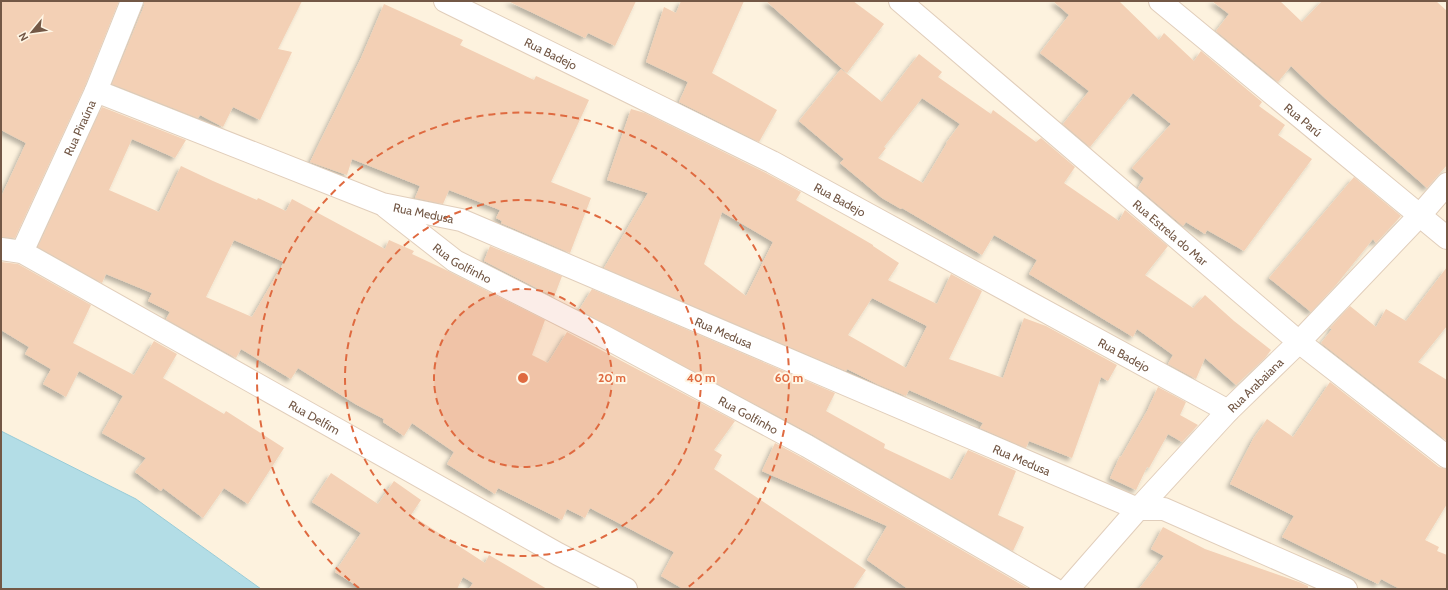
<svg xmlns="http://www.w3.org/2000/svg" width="1448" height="590" font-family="Cabin,sans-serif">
<defs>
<filter id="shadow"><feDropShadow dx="-3.5" dy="3.5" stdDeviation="2" flood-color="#0004"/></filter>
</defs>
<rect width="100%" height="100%" fill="#fdf2de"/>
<!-- water -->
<polygon fill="#b3dde6" stroke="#99ccd8" points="1,431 136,499 261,589 1,589"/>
<!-- building -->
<g fill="#f3d0b5" fill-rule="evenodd" filter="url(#shadow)">
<polygon points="1,1 119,1 85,86 15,238 1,237 1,197 26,143 1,130"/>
<polygon points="144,1 302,1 278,49 292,52 260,120 233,107 223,127 200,115 198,118 112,84 144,6"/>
<polygon points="508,1 636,1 615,46 588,33 585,38"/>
<polygon points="681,1 744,1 712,73 777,110 759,142 679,102 688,82 646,62 664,7 676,13"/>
<polygon points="766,1 853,1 884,24 847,73"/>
<polygon points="1053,1 1119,1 1159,40 1164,33 1194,61 1201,51 1262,102 1259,106 1285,125 1278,135 1312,159 1244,251 1207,230 1205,234 1186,222 1183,226 1138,188 1144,178 1132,168 1171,124 1133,93 1090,147 1063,124 1089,91 1040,53 1069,15"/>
<polygon points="1212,1 1280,1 1302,22 1322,1 1436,1 1447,11 1447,165 1427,188 1328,101 1291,66 1278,82 1216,31 1229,14"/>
<polygon points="384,4 463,40 460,45 534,80 536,76 589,100 551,182 591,198 570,253 501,223 502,221 496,218 500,210 449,190 443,204 415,198 420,186 352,159 347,175 310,162 361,58"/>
<path d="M 919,54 L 942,72 L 938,77 L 991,114 L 993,110 L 1036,142 L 1041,138 L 1075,167 L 1064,183 L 1119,221 L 1125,210 L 1168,246 L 1145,275 L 1193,308 L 1205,295 L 1234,321 L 1271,350 L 1265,358 L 1236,385 L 1205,358 L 1196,379 L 1168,364 L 1173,355 L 1137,329 L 1133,337 L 1029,274 L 1037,260 L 994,235 L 982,255 L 902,208 L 901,209 L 882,198 L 840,163 L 844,159 L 799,121 L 841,69 L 882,102 ZM 922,98 L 960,124 L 946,143 L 947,143 L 923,183 L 878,158 L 886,148 L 884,147 Z"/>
<path d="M 102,107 L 186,140 L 175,158 L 132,139 L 109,190 L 159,212 L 181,166 L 213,181 L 257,200 L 258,198 L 286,211 L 292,199 L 385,249 L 389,240 L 414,251 L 412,254 L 446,270 L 545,320 L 532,355 L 548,363 L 567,332 L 735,421 L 714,450 L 722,455 L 714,469 L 866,570 L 853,589 L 683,589 L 661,576 L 674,552 L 590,508 L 585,518 L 567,509 L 562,520 L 498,488 L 495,494 L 447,464 L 454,452 L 412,423 L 404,436 L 383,422 L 384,419 L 357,405 L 298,368 L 291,379 L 241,349 L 236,358 L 166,319 L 170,312 L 148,301 L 152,293 L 106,274 L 102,283 L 38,247 ZM 234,240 L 284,262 L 252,317 L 206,297 Z"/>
<path d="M 631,109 L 645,113 L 766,173 L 801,192 L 796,200 L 873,245 L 873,246 L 899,263 L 888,280 L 937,304 L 951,274 L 982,291 L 949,359 L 1003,378 L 1024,318 L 1046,326 L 1117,365 L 1108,381 L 1101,377 L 1072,458 L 1029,441 L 1026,448 L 980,428 L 983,423 L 909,390 L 906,396 L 877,384 L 847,369 L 846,371 L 604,268 L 648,193 L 607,180 ZM 722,212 L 773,242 L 746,296 L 704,264 ZM 872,298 L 927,326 L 906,368 L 848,335 Z"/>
<polygon points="1354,177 1401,216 1376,243 1373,239 1336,285 1311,312 1269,278"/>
<polygon points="490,246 562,276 554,297 484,261"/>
<polygon points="1,262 18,264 91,305 73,343 134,375 154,341 177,354 163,378 224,414 226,411 284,448 248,504 224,488 203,518 163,488 161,491 135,472 146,458 102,433 123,396 79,371 66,397 43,384 51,369 25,354 29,347 1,330"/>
<polygon points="1447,267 1447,326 1418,362 1447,380 1447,441 1321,343 1332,329 1330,328 1350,306 1376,327 1386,309 1406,321"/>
<polygon points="592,289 835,393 826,411 885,444 884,448 952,480 968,450 1016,471 998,515 1024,527 1013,551 813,435 579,310"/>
<polygon points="1330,382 1439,467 1447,469 1447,504 1425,540 1439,547 1437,551 1447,555 1447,589 1400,589 1381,579 1378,584 1282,537 1294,516 1230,484 1253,439 1267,419 1293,437"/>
<polygon points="1158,387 1186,402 1180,415 1198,425 1182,442 1168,434 1149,468 1147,467 1136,490 1110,478 1120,456 1121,457 1147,411"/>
<polygon points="775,443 801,457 1029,589 908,589 867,560 887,526 762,471"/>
<polygon points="331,473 378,504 394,481 421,500 411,515 485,563 489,555 547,589 469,589 473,583 463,577 457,589 362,589 335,572 361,533 312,502"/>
<polygon points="1163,527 1205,549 1299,582 1308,586 1308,589 1139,589 1164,556 1151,549"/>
</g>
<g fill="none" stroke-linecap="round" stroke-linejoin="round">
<defs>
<g id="minor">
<path id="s1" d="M 445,1 L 772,162 L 1228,411"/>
<path id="s2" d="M 900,1 L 1299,342 L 1447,457"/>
<path id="s3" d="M 1160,1 L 1447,238"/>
<path id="s4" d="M 96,91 L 382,204 L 461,220 L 1138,509 L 1164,509 L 1346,589"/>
<path id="s5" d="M 386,207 L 455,261 L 603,336 L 807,446 L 1054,589"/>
<path id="s6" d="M 1,249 L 22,252 L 558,554 L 626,589"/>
<path id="s7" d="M 22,252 L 96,91 L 132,1"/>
<path id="s8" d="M 1068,589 L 1138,509 L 1228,411 L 1299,342 L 1420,215 L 1447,184"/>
</g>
</defs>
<!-- minor casing -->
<use href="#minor" stroke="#e1cebb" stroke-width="24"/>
<!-- minor -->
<use href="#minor" stroke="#fff" stroke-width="22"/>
</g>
<!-- distance rings -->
<circle cx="523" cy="378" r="89" fill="#df6a40" fill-opacity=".12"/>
<g fill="none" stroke="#df6a40" stroke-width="2" stroke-dasharray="7 5">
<circle cx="523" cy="378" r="89"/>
<circle cx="523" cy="378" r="178"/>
<path d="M359 588A266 266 0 1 1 687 588"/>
</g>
<g text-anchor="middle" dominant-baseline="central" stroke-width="4" stroke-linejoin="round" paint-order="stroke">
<!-- street labels -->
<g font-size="12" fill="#735846" stroke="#fff6e5">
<text stroke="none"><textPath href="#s1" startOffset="118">Rua Badejo</textPath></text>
<text stroke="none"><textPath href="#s3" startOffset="186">Rua Parú</textPath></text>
<text stroke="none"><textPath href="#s7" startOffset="137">Rua Piraúna</textPath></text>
<text stroke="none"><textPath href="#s1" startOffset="442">Rua Badejo</textPath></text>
<text stroke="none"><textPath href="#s4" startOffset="350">Rua Medusa</textPath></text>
<text stroke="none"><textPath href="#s2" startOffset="356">Rua Estrela do Mar</textPath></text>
<text stroke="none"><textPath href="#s5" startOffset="95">Rua Golfinho</textPath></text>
<text stroke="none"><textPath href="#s4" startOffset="674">Rua Medusa</textPath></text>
<text stroke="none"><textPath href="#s1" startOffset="766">Rua Badejo</textPath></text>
<text stroke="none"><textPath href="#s8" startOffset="277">Rua Arabaiana</textPath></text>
<text stroke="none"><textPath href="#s5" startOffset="419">Rua Golfinho</textPath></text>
<text stroke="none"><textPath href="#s6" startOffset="357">Rua Delfim</textPath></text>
<text stroke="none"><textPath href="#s4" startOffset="998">Rua Medusa</textPath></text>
</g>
</g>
<circle cx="523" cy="378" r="6" fill="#df6a40" stroke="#fff6e5" stroke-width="2"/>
<g font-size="12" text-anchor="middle" font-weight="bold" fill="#df6a40" stroke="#fff6e5" stroke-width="4" stroke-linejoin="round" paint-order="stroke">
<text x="612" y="382">20 m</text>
<text x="701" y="382">40 m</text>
<text x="789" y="382">60 m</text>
</g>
<!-- border -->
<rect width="1448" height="590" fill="none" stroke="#735846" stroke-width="4"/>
<!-- north arrow -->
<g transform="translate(32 32) rotate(241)" stroke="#fff6e5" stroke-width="3" paint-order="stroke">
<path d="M0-3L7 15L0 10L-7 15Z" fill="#735846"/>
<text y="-6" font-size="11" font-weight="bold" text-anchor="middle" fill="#735846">N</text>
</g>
</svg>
